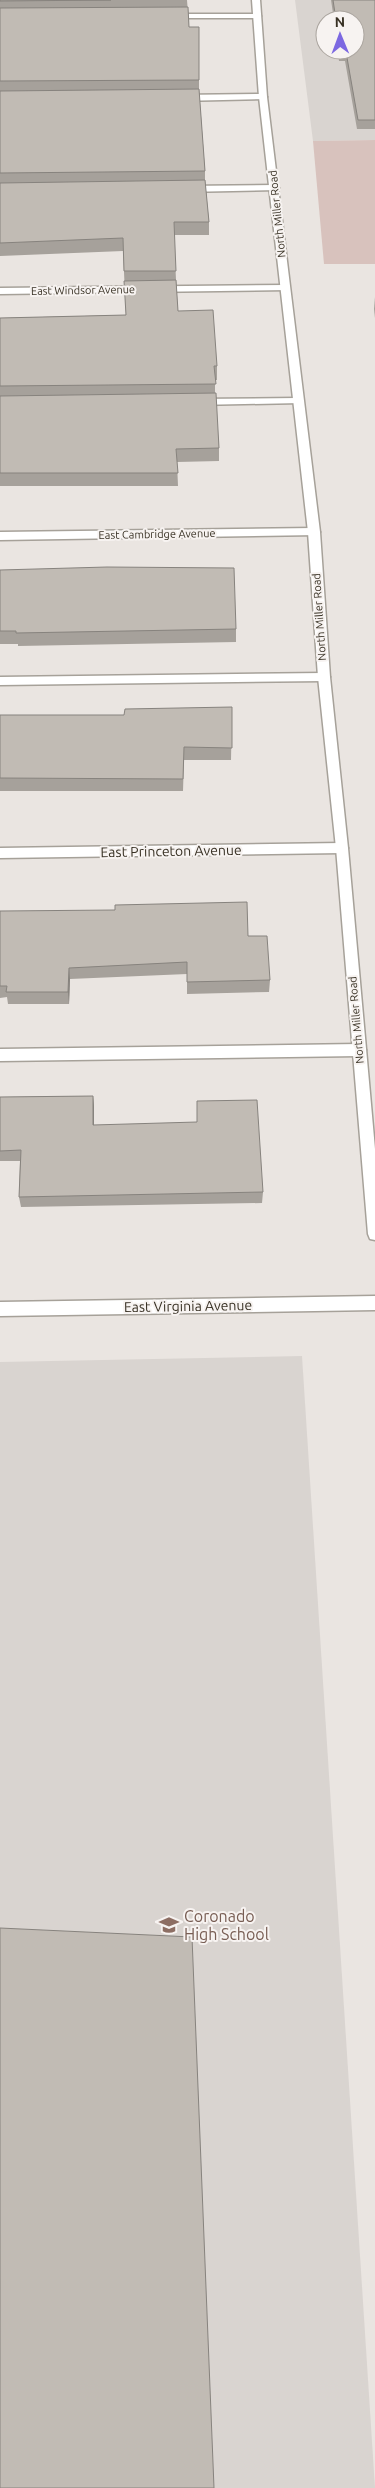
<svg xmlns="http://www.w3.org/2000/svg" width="375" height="2488" font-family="Ubuntu,sans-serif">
<rect width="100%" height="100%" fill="#eae5e1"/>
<!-- built -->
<g fill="#d9d4d0" fill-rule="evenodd">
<path d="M 295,0 L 375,0 L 375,140 L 313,141 ZM 325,20 L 355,20 L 355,50 L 325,50 Z"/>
<polygon points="302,1356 375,2488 0,2488 0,1362"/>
</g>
<!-- green -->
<polygon fill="#d8c2bd" points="375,140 375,264 324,264 313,141"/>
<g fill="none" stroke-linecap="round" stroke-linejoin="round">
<defs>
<g id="service">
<polygon points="166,14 257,14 261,16 257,18 166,18"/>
<polygon points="274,185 279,188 277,190 185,192 180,189 185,186"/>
<polygon points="297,398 301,399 301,403 196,405 191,402 196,399"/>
<polygon points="324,673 330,677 324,681 0,685 0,677"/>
<polygon points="359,1044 364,1046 366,1050 364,1054 359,1056 0,1061 0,1049"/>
</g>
<g id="minor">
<polygon points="263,94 267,97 266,99 179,101 175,98 179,95"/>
<polygon points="285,285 288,286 288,290 0,294 0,288"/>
<polygon points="314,528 320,532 318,535 0,540 0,532"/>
<polygon points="342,843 348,848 342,853 0,858 0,848"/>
<polygon points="375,1296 375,1310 0,1316 0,1302"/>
</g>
<polygon id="tertiary" points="252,0 260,0 267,97 320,532 330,677 348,848 375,1149 375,1240 370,1239 368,1234 336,848 318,677 308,532 259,97"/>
</defs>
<!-- service casing -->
<use href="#service" stroke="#a6a199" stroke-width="3"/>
<!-- minor casing -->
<use href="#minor" stroke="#a6a199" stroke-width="3"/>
<!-- tertiary casing -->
<use href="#tertiary" stroke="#a6a199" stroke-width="3"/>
<!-- service -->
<use href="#service" fill="#fff" fill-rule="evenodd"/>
<!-- minor -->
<use href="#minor" fill="#fff" fill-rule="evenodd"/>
<!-- tertiary -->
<use href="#tertiary" fill="#fff" fill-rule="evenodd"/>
</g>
<!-- wall -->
<g fill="#a6a19b">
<polygon points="0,0 187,0 189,27 199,27 199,89 205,171 205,180 209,222 209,235 174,235 176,280 178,311 217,366 217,380 215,380 215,393 219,448 219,461 177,462 178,486 0,486 0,318 126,315 123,251 0,256"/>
<polygon points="331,0 375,0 375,129 357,129 345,61 339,61 338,50 355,50 355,20 334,20"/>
<polygon points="375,297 375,318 374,309"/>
<polygon points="0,570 236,629 236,642 18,646 18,644 0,644"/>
<polygon points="232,707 231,760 184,760 183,791 0,791 0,715 124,715"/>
<polygon points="0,911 248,936 270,980 269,992 187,994 187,974 70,979 69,1004 8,1004 7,997 0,998"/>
<polygon points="93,1096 94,1107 94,1125 263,1192 262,1203 21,1207 19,1197 20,1161 0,1161 0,1097"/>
</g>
<!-- shaded-wall -->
<g fill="#87837e">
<polygon points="69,968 70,979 69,1004 68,992"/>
<polygon points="93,1096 94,1107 94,1135 93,1125"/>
</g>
<!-- building -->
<g fill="#c1bbb4" stroke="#87837e">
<polygon points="0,0 111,0 0,1"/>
<polygon points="333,0 375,0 375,120 358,120 346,52 340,52 339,50 355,50 355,20 336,20"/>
<polygon points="188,7 189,27 199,27 199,80 0,81 0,8"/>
<polygon points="199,89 205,171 0,173 0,91"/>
<polygon points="205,180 209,222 174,222 176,271 124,271 123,238 0,243 0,183"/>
<polygon points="176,280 178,311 213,310 217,366 214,366 216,384 0,386 0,318 126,315 124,281"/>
<polygon points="216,393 219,448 176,449 178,473 0,473 0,396"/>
<polygon points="107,567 234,568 236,629 16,633 16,631 0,631 0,570"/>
<polygon points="232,707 232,748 184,747 183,779 0,778 0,715 124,715 125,709"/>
<polygon points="247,902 248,936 267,936 270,980 187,982 187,962 69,968 68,992 6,992 7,986 0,986 0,911 115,910 115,905"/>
<polygon points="93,1096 93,1125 197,1122 197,1101 257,1100 263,1192 19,1197 21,1150 0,1151 0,1097"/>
<polygon points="0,1928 192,1937 214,2488 0,2488"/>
</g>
<!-- icons -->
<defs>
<symbol id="school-bare" viewBox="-9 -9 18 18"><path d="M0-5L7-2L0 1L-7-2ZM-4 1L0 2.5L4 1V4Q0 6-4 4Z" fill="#8d6e63" stroke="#f7f3f1" stroke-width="2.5" paint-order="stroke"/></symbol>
</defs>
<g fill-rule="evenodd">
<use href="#school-bare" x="155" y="1911" width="28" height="28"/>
</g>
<g text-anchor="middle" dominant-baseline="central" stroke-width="4" stroke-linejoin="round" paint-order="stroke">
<!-- far-street labels -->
<g font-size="11" fill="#383124" stroke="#f7f3f1">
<text transform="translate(277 214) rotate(-96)">North Miller Road</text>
<text transform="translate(83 290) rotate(-1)">East Windsor Avenue</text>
<text transform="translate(157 534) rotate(-1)">East Cambridge Avenue</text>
<text transform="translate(319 617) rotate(-94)">North Miller Road</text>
<text transform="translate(356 1020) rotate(-95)">North Miller Road</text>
</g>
<!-- street labels -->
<g font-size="14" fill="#383124" stroke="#f7f3f1">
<text transform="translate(171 851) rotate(-1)">East Princeton Avenue</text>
<text transform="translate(188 1306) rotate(-1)">East Virginia Avenue</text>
</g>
<!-- near-education labels -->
<g font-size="16" fill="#785e54" stroke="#f7f3f1" text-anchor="start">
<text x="184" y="1916">Coronado<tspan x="184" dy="18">High School</tspan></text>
</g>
</g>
<!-- north arrow -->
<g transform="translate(340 35) rotate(359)"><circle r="24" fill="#f7f3f1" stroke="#aba59f"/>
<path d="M0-4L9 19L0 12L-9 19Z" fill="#7c68e1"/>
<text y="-8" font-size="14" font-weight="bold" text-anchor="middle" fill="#383124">N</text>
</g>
</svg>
